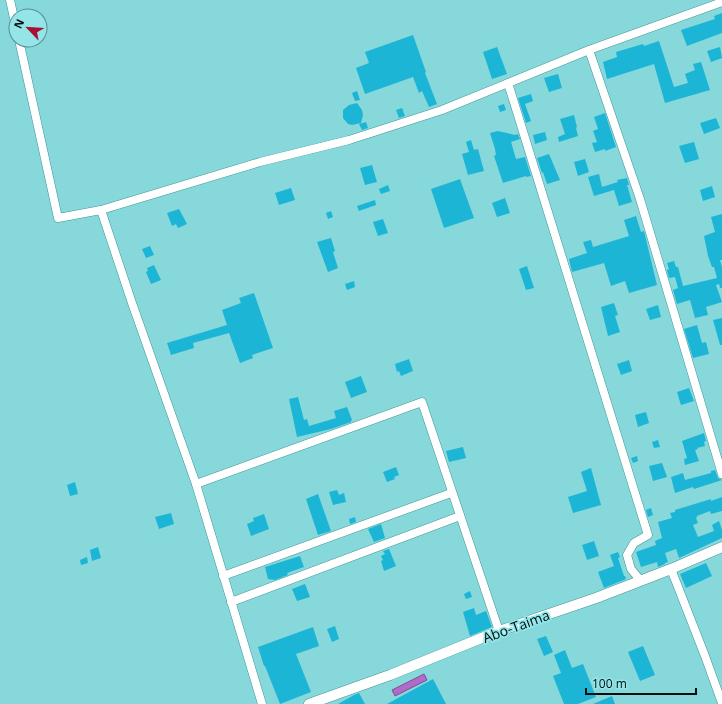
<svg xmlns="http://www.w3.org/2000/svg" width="722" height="704" font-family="'Open Sans',sans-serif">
<rect width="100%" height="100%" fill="#86d8db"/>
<!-- water -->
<polygon fill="#b26ac8" stroke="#7d4f91" points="424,674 427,680 395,696 392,690"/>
<!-- building -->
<g fill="#1db5d6">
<polygon points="722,13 722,33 687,46 681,30 715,19 714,16"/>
<polygon points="413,35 426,72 425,73 437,104 429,107 422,91 419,93 413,77 365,94 356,68 369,63 365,52"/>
<polygon points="659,41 674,87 688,83 685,74 695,70 693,64 701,62 710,90 665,103 654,64 607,79 603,62 617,57 616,52 643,44 644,46"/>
<polygon points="497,47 507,74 492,79 483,52"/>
<polygon points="720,47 722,58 711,62 707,51"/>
<polygon points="558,74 562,88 549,92 544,78"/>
<polygon points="357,91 360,100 355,101 352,93"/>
<polygon points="531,94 533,101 525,104 531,121 526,123 518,98"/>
<polygon points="357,103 362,110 363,115 361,123 352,125 348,124 343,118 343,110 349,105"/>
<polygon points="504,104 506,110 500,112 498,106"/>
<polygon points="402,108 405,116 399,118 396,110"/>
<polygon points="605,113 616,147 605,151 605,149 595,152 592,143 597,142 593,131 598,129 594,117"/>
<polygon points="574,115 577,127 576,128 578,136 559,142 558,137 565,134 560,119"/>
<polygon points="716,118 720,128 704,134 700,123"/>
<polygon points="366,122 368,128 362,130 359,124"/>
<polygon points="498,131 515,135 518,134 520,139 511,142 516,159 525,157 531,176 526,177 526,176 503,183 494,156 496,155 495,149 490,133"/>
<polygon points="545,132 547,140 535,144 533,135"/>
<polygon points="471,140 474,150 478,149 484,171 468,175 462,154 469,152 466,142"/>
<polygon points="694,142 699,159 685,163 679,146"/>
<polygon points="549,154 560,180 547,184 543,172 542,173 537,158"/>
<polygon points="585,159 589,172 578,176 574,162"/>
<polygon points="372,165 377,182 365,185 360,168"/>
<polygon points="599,174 602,187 618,182 617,180 627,178 629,185 627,185 632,202 619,206 614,190 594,196 588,177"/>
<polygon points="460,179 474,218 444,228 431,189"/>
<polygon points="388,185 390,191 381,194 379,189"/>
<polygon points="712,186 715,197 703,201 700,190"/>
<polygon points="291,188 295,200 279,205 275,193"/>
<polygon points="505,198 510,213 497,217 492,203"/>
<polygon points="375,200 376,205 359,211 357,206"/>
<polygon points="179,209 187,224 178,228 176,224 172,226 167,213"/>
<polygon points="331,211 333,217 328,219 326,213"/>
<polygon points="722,214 722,260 720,260 722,267 722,288 720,288 719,284 716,285 722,302 706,307 708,315 695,318 690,300 677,304 673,290 678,288 675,277 669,278 667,270 669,269 667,263 674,261 676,267 678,267 683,286 717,278 714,267 712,267 708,256 704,236 715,232 711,217"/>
<polygon points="636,216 641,232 644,231 657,285 629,293 625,281 611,286 604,263 572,272 569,259 587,253 583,242 591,240 593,247 629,236 624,220"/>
<polygon points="383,219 388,233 378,236 373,222"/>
<polygon points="331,238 335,251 333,252 338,268 328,272 317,242"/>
<polygon points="150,246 154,255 146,258 142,249"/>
<polygon points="154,265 161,280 151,284 146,272 148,271 147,268"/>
<polygon points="527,266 534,288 526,290 519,269"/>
<polygon points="354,281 355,287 347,290 345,284"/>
<polygon points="254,293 273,348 252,355 253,358 240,363 229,333 193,343 194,348 171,355 167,343 227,325 222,310 241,303 239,298"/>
<polygon points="614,303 618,315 615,316 620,332 608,336 601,307"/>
<polygon points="658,305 661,317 650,320 646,309"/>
<polygon points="722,318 722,345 720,345 713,320"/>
<polygon points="697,325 702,343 706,342 709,354 693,358 684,329"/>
<polygon points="409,359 413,371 401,376 399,371 397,372 395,364"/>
<polygon points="629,360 632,371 621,375 617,364"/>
<polygon points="361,376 367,392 351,398 345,382"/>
<polygon points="689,388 694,401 681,405 677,392"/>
<polygon points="298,397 304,420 307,419 309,426 336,418 334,411 347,407 352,420 351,421 351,422 331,429 297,437 289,399"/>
<polygon points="646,412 649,423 638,427 635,415"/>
<polygon points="704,433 706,441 704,442 705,446 697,448 698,449 695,450 699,461 685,465 684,459 687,458 682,441"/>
<polygon points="658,440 660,447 654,448 652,442"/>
<polygon points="463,447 466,458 449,462 446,451"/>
<polygon points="637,456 638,461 633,463 631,458"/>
<polygon points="662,463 667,477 653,481 649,466"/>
<polygon points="396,467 399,475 394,477 395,479 387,482 383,472"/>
<polygon points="591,468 601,505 573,513 568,497 587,491 581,472"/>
<polygon points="715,470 718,478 722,480 694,489 693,487 675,493 671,477 683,473 685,480 711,473 711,471"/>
<polygon points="75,482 78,494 70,496 67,485"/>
<polygon points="337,490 339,495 344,493 346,502 333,505 329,492"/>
<polygon points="318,494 331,531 318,535 306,499"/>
<polygon points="722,497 722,511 711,514 710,511 697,516 697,517 696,518 698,523 693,525 698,537 714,531 712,525 719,521 722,530 722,538 679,558 676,549 665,553 668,562 665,563 665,564 658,567 657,562 641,567 636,552 656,545 655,541 662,538 658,522 672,518 670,513 675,512 675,510 711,499 711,501"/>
<polygon points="651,508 653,515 648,517 646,510"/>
<polygon points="171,513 174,524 159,529 155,517"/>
<polygon points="264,514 269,529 251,536 247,524 254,521 253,518"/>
<polygon points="355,517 356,522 350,524 349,519"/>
<polygon points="381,524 385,538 374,542 368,529"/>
<polygon points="594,541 599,556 587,560 582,545"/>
<polygon points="98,547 101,558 92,561 90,550"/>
<polygon points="389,549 396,566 384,571 381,561 383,560 381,556 385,554 383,551"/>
<polygon points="618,552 620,557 618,558 624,576 625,576 626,579 604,588 598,572 614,566 610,555"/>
<polygon points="300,556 304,567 287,573 288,575 275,580 268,579 265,567"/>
<polygon points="87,557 88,563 81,565 80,560"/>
<polygon points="706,563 712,576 686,588 680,574"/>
<polygon points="305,584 310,597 297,601 292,589"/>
<polygon points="470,591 472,597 466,599 464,594"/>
<polygon points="474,608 476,615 486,611 492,627 470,636 463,612"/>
<polygon points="335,626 339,639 332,642 327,629"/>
<polygon points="313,627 319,646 296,654 311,692 280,704 265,666 264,666 258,647"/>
<polygon points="546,636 553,652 544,656 537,639"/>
<polygon points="643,646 655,675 640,681 628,652"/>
<polygon points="565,650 572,668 583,664 596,697 578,704 564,704 553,676 561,673 554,655"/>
<polygon points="433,679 446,704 387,704"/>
<polygon points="359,693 365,704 338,704 354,695"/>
<polygon points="612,696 615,704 593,704"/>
</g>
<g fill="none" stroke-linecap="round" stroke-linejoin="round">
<defs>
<g id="minor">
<polyline points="10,0 16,27"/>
<polyline points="19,40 58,218 101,210 132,303 196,484 262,704"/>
<polyline points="589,50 640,199 722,474"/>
<polyline points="508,83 648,535 634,543 627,555 631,569 641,581"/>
<polyline points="101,210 260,162 349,140 442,110 589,50 722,2"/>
<polyline points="196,484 422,402 499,631"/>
<polyline points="671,569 705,656 722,703"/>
<polyline points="223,576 451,493"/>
<polyline points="231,602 460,516"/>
</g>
<polyline id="tertiary" points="309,704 390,675 499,631 596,598 671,569 722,547"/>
</defs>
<!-- minor casing -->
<use href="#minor" stroke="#439698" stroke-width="9"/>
<!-- tertiary casing -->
<use href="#tertiary" stroke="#439698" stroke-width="11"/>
<!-- minor -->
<use href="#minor" stroke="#fff" stroke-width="8"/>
<!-- tertiary -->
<use href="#tertiary" stroke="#fff" stroke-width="10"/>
</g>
<g text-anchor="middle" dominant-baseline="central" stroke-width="3.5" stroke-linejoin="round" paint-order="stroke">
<!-- street labels -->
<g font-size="14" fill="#000f10" stroke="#93e5e8">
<text transform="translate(516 626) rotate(-20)">Abo-Taima</text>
</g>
</g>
<!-- north arrow -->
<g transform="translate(28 28) rotate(295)"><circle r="19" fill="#93e5e8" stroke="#588f92"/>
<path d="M0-3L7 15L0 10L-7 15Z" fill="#a80f31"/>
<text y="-6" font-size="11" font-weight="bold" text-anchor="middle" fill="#000f10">N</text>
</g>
<!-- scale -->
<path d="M586 688v6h110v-6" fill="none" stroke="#000f10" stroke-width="2"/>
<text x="592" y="688" font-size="12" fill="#000f10" stroke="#93e5e8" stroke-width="3" paint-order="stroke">100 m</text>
</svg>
